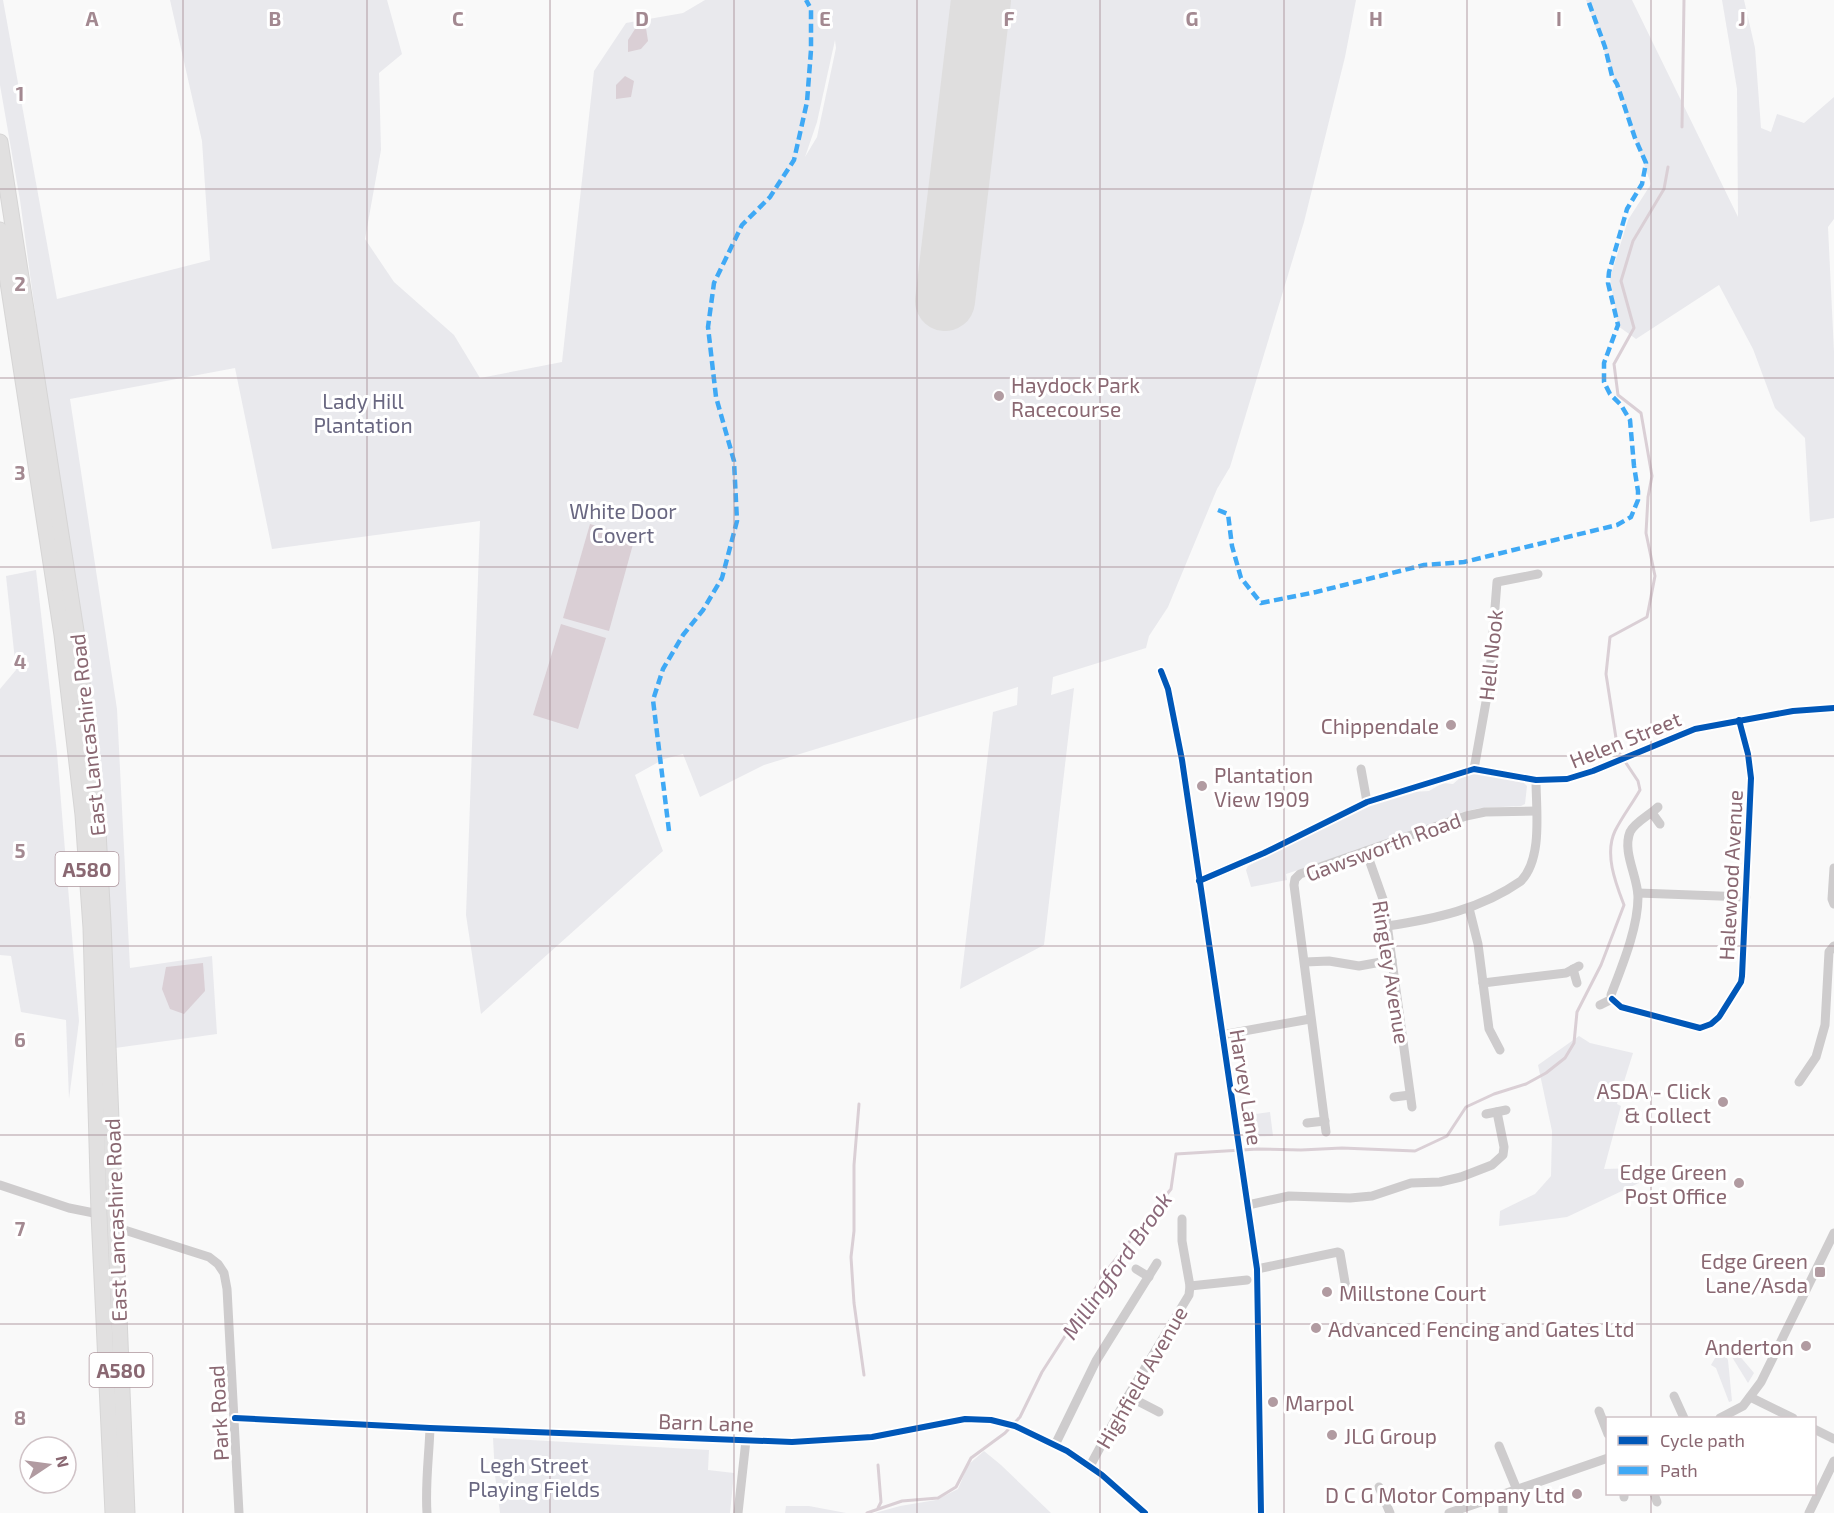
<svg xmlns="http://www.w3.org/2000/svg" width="1834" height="1513" font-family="'Exo 2',sans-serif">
<rect width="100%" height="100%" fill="#f9f9f9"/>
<!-- green -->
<g fill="#e9e9ed" fill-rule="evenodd">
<path d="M 0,0 L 3,0 L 57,299 L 210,260 L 202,141 L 170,0 L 387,0 L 402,54 L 379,73 L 381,150 L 365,239 L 394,282 L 454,335 L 480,378 L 562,362 L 594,71 L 626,23 L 683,13 L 705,0 L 1356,0 L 1345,57 L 1304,222 L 1230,467 L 1217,489 L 1168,607 L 1149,636 L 1146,648 L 1053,677 L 1051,695 L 1074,688 L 1044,945 L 960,989 L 993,712 L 1017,705 L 1018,687 L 764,765 L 700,797 L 683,754 L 664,759 L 635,775 L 663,851 L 481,1014 L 466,915 L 480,521 L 272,549 L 235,368 L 70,399 L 117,709 L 130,968 L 212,956 L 217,1034 L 115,1048 L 94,712 L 48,408 L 20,200 L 0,85 ZM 835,40 L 836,48 L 817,137 L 805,157 L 817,122 Z"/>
<polygon points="1586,0 1632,0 1738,217 1737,89 1722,0 1744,0 1755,48 1761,128 1771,132 1777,114 1804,123 1834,97 1834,219 1828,227 1834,352 1834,518 1810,522 1805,438 1775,408 1753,349 1719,285 1636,339 1618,326 1610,278 1628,220 1651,184"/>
<polygon points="36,570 57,753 79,1021 69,1099 66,1020 21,1012 11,956 0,955 0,689 16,670 6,576"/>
<polygon points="1475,773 1524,783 1527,786 1525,804 1521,806 1480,808 1463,812 1380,843 1286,874 1287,880 1251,887 1246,870 1248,866 1369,803 1411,792 1429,791 1443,783 1453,784 1461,777"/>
<polygon points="1579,1036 1590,1043 1633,1053 1617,1104 1621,1106 1604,1169 1639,1168 1643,1181 1567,1217 1499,1226 1500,1211 1535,1194 1551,1176 1552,1131 1538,1065"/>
<polygon points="1270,1112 1273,1136 1244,1137 1241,1116"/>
<polygon points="1727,1341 1754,1373 1748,1383 1724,1344"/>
<polygon points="1721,1348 1728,1360 1732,1401 1729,1402 1716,1368 1711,1365"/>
<polygon points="493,1438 709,1450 708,1470 734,1473 730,1513 500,1513 495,1475"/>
<polygon points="984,1451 1001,1465 1051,1513 875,1513 900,1506 936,1500 958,1489 968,1465"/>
<polygon points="786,1506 809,1506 846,1513 785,1513"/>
</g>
<!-- water -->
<g fill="#dacfd5">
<polygon points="646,28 648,41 641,49 628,52 628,40 635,29"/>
<polygon points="625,76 634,81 631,97 616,99 616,85"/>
<polygon points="590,524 635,537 609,631 563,618"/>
<polygon points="561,624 606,638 578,729 533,715"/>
<polygon points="203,963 205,991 184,1014 170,1009 162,989 166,967"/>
</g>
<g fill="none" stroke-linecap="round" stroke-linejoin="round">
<!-- stream -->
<g stroke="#dacfd5" stroke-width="3">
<polyline points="1682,127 1684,0"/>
<polyline points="859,1104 854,1165 854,1231 851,1257 854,1303 864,1375"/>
<polyline points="878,1465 881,1502 878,1508"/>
<path d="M 867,1513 L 902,1501 L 938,1498 L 956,1487 L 971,1458 L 1005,1433 L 1020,1417 L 1042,1372 L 1108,1269 L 1171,1189 L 1176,1154 L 1258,1149 L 1301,1150 L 1342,1148 L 1415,1151 L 1447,1136 L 1466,1107 L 1494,1094 L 1526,1084 L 1546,1073 L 1565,1058 L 1574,1043 L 1577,1012 L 1601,965 L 1624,905 C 1616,884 1604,854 1615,831 C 1622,817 1632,804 1640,790 L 1638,781 L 1618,751 L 1606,674 L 1610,637 L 1647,617 L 1655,576 L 1646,533 L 1648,497 L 1652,476 L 1641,413 L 1618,395 L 1614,364 L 1634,328 L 1621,281 L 1633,241 L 1664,189 L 1668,167"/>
</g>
<!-- runway -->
<polyline stroke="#dfdede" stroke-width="60" points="945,301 981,0"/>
<defs>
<g id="highway">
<polyline points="0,142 76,631 97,813 103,923 127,1513"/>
<polyline points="0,230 62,635 83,815 91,928 99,1214 113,1513"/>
</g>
</defs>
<!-- highway casing -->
<use href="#highway" stroke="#d6d5d5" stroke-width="17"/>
<!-- minor -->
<g stroke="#cecccd" stroke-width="9">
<polyline points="1161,671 1168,689 1182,760 1257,1269 1261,1513"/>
<polyline points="1361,769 1367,802"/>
<polyline points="1474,769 1489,685 1497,582 1538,574"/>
<polyline points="1652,813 1660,824"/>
<polyline points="1366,851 1384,902 1412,1107"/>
<polyline points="1834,868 1832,899 1834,904"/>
<polyline points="1199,881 1264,853 1367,802 1474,769 1536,780 1567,779 1593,771 1695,729 1793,711 1834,708"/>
<polyline points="1638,893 1746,897"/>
<polyline points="1469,908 1478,944 1489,1029 1500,1050"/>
<path d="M 1387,926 C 1435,919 1481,909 1521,881 C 1543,858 1536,810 1536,780"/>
<polyline points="1305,962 1329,961 1359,966 1392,960"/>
<polyline points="1573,969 1577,983"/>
<polyline points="1483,983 1566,973 1579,966"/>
<polyline points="1612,999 1621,1007 1700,1028 1711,1024 1719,1017 1741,982 1742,976 1751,778 1748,754 1739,720"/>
<path d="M 1600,1005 L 1612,999 L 1611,995 C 1622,966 1638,928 1638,897 C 1638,877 1622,852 1630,832 C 1635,822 1650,815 1658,807"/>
<polyline points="1222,1035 1310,1019"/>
<polyline points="1799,1082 1816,1057 1825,1025 1829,952 1834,946"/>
<polyline points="1394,1097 1410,1095"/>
<polyline points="1486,1114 1506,1110"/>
<polyline points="1307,1123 1325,1121"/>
<polyline points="1326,1132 1294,885 1295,879 1300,874 1466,816 1485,812 1536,811"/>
<polyline points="0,1185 69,1208 99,1214"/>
<polyline points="1248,1205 1289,1196 1350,1198 1372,1196 1411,1183 1440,1182 1461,1177 1492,1165 1503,1155 1504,1147 1497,1112"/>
<polyline points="115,1227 209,1257 218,1264 224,1273 227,1289 239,1513"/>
<polyline points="1136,1269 1149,1277"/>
<polyline points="1257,1269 1338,1252 1340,1253 1347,1294"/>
<polyline points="1190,1286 1247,1280"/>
<polyline points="1128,1396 1159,1412"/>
<polyline points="1674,1396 1684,1418"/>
<polyline points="1750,1397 1793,1418"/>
<polyline points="1599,1411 1608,1434"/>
<polyline points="235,1418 430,1428 792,1442 872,1437 965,1419 991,1420 1015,1426 1067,1451 1102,1475 1145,1513"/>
<polyline points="1720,1418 1743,1406 1761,1382 1834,1233"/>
<polyline points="1814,1429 1834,1439"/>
<polyline points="1055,1445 1096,1361 1157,1263"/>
<polyline points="1499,1446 1517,1490"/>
<polyline points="1090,1466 1128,1396 1189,1295 1190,1286 1182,1241 1182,1219"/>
<polyline points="1379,1487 1390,1513"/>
<polyline points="1624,1494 1624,1497"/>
<polyline points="1654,1494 1657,1502"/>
<polyline points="1503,1495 1503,1513"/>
<path d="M 427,1513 C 425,1484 429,1457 430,1428"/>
<polyline points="738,1513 746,1440"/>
<polyline points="1449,1513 1608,1458"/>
<polyline points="1809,1513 1834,1461"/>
</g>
<!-- highway -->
<use href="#highway" stroke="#e1e0e0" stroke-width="15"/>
<!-- quiet -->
<g stroke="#3fa9f5" stroke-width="4.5" stroke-dasharray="9 4.5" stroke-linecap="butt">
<polyline points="1218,510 1228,514 1232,546 1241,578 1261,603 1316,592 1424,565 1464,562 1617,525 1631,517 1638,500 1638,491 1634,466 1630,420 1621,405 1610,394 1604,382 1604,363 1618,325 1608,283 1609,272 1627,209 1642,184 1646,163 1635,138 1617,84 1612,76 1605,47 1588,0"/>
<polyline points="669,831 653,700 663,669 683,635 703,610 722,578 737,521 734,461 716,397 708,327 714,283 742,225 770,197 794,160 807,102 811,50 811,9 806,0"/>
</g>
<defs>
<g id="cycleway">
<polyline points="1161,671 1168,689 1182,760 1257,1269 1261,1513"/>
<polyline points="1199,881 1264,853 1367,802 1474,769 1536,780 1567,779 1593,771 1695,729 1793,711 1834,708"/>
<polyline points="1612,999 1621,1007 1700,1028 1711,1024 1719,1017 1741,982 1742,976 1751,778 1748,754 1739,720"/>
<polyline points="235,1418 430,1428 792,1442 872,1437 965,1419 991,1420 1015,1426 1067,1451 1102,1475 1145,1513"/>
</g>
</defs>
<!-- cycleway casing -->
<use href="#cycleway" stroke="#fff" stroke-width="10"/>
<!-- cycleway -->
<use href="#cycleway" stroke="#0057b8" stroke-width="6"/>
</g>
<!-- grid -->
<path fill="none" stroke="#a38991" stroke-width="1.5" stroke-opacity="0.55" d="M 183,0 L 183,1513M 367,0 L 367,1513M 550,0 L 550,1513M 734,0 L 734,1513M 917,0 L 917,1513M 1100,0 L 1100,1513M 1284,0 L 1284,1513M 1467,0 L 1467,1513M 1651,0 L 1651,1418M 0,189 L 1834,189M 0,378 L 1834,378M 0,567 L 1834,567M 0,756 L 1834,756M 0,946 L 1834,946M 0,1135 L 1834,1135M 0,1324 L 1834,1324M 1651,1494 L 1651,1513"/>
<!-- markers -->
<g fill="#b19ba1" stroke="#fff" stroke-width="2">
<circle cx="999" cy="396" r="6"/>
<circle cx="1451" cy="725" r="6"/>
<circle cx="1202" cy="786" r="6"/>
<circle cx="1723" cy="1102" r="6"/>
<circle cx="1739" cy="1183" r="6"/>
<rect x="1814" y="1266" width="12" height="12" rx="3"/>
<circle cx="1327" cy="1292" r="6"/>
<circle cx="1316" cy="1328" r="6"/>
<circle cx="1806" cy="1346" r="6"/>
<circle cx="1273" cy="1402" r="6"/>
<circle cx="1332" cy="1435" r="6"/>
<circle cx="1577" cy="1494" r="6"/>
</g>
<g text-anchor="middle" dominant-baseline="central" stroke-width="6" stroke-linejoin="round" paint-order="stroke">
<!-- shield labels -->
<g fill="#fff" stroke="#ad959c" stroke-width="1.5">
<rect x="55.5" y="852" width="63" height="34" rx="4.5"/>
<rect x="89.5" y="1353" width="63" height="34" rx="4.5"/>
</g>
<g font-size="20" font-weight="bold" fill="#8a6872">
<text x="87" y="869">A580</text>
<text x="121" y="1370">A580</text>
</g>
<!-- poi labels -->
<g font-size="21" fill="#8a6872" stroke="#fff" text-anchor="start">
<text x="1011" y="384">Haydock Park<tspan x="1011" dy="24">Racecourse</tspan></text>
<text x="1439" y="725" text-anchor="end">Chippendale</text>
<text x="1214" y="774">Plantation<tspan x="1214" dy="24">View 1909</tspan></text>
<text x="1711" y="1090" text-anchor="end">ASDA - Click<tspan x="1711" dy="24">&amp; Collect</tspan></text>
<text x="1727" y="1171" text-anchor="end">Edge Green<tspan x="1727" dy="24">Post Office</tspan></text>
<text x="1808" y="1260" text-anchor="end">Edge Green<tspan x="1808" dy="24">Lane/Asda</tspan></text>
<text x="1339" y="1292">Millstone Court</text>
<text x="1328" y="1328">Advanced Fencing and Gates Ltd</text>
<text x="1794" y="1346" text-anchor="end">Anderton</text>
<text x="1285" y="1402">Marpol</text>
<text x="1344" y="1435">JLG Group</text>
<text x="1565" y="1494" text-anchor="end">D C G Motor Company Ltd</text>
</g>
<!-- park labels -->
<g font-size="21" fill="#696781" stroke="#fff">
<text x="363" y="400">Lady Hill<tspan x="363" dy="24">Plantation</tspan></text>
<text x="623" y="510">White Door<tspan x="623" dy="24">Covert</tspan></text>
<text x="534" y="1464">Legh Street<tspan x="534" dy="24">Playing Fields</tspan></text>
</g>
<!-- street labels -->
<g font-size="21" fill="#8a6872" stroke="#fff">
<text transform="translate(1490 655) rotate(-84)">Hell Nook</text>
<text transform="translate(87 735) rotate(-96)">East Lancashire Road</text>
<text transform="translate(1625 739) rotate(-22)">Helen Street</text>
<text transform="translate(1383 846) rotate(-20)">Gawsworth Road</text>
<text transform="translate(1730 875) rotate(-87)">Halewood Avenue</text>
<text transform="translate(1392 972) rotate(81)">Ringley Avenue</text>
<text transform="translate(1247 1087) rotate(81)">Harvey Lane</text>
<text transform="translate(115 1220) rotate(-92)">East Lancashire Road</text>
<text transform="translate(1141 1377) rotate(-60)">Highfield Avenue</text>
<text transform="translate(218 1413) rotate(-93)">Park Road</text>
<text transform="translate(706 1422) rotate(2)">Barn Lane</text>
</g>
<!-- water labels -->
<g font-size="22" font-style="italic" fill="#8b697a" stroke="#fff">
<text transform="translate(1116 1265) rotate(-55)">Millingford Brook</text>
</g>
</g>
<g font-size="20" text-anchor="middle" font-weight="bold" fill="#a38991" stroke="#fff" stroke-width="6" stroke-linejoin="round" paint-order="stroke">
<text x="92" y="26">A</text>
<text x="275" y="26">B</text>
<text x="458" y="26">C</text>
<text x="642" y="26">D</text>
<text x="825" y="26">E</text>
<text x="1009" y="26">F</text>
<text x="1192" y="26">G</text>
<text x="1376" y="26">H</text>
<text x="1559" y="26">I</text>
<text x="1742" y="26">J</text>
<text x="20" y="101">1</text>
<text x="20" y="291">2</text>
<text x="20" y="480">3</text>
<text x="20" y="669">4</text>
<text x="20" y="858">5</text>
<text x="20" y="1047">6</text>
<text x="20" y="1236">7</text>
<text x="20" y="1425">8</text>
</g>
<!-- legend -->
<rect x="1606" y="1417" width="210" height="78" fill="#ffffff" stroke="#d0c3c7" stroke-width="1.5"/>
<rect x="1618" y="1436" width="30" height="9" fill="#0057b8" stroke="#d0c3c7" stroke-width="1.5"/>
<text x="1660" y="1447" font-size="18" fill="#8a6872">Cycle path</text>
<rect x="1618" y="1466" width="30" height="9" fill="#3fa9f5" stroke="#d0c3c7" stroke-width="1.5"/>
<text x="1660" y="1477" font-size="18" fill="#8a6872">Path</text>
<!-- north arrow -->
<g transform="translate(48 1465) rotate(77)"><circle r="28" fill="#ffffff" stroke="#d0c3c7" stroke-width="1.5"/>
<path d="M0-4.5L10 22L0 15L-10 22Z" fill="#b19ba1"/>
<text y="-9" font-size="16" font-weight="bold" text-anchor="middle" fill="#8a6872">N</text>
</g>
</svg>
